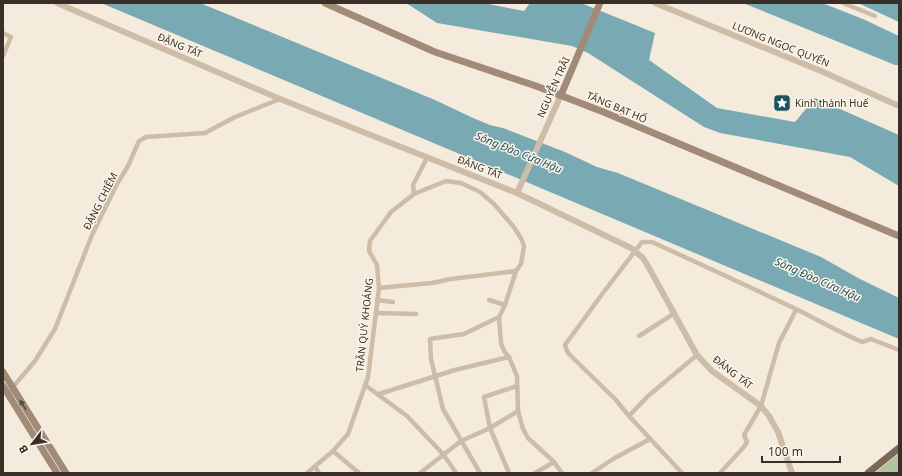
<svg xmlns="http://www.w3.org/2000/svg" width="902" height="476" font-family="'Noto Sans',sans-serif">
<rect width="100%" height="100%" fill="#f4ebdc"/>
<!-- green -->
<polygon fill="#b2c49b" points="899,453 899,473 875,473"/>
<!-- water -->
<g fill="#79aab3">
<polygon points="101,3 200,3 435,100 473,118 490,125 503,128 565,152 597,167 618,173 821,257 860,279 899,298 899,339"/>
<polygon points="406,3 483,3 524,11 530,3 581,3 655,33 649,60 717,108 795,122 815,98 899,135 899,186 850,157 720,133 704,127 588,53 572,46 437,23"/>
<polygon points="743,3 822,3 863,19 899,36 899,65 895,65"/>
<polygon points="858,3 899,3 899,22"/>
</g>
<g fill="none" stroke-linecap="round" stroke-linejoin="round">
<!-- minor -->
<g stroke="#cdbca7" stroke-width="4.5">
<polyline points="843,3 875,16"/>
<polyline points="3,33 11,37 3,56"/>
<polyline points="414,194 446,181 461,183 480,192 494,204 513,226 521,238 524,246 521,264 516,271 505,305 499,317 501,343 504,351 509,357 517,376 518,411 523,429 528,438 554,462 562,473"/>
<polyline points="379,288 432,283 451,279 516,271"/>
<polyline points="377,300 393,302"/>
<polyline points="489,300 505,305"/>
<polyline points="376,313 416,314"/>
<polyline points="639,336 675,313"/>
<polyline points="365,385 407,416 443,454 456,473"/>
<polyline points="379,394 455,370 509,357"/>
<polyline points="9,398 12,388 35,361 55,329 92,235 117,184 128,166 139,141 146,137 205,133 235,117 280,99"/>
<polyline points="629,416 648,396 697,355"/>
<polyline points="333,451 359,473"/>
<polyline points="315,467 319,473"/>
<polyline points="307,473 333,451 348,434 368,377 379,288 377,265 369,251 370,241 391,212 414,194 413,185 427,158"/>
<polyline points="420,473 461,441 490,428 518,411"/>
<polyline points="480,473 443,409 431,359 430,339 464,334 499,317"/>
<polyline points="509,473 490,428 484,397 517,386"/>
<polyline points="535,473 554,462"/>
<polyline points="592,473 613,459 650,439"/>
<path d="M 682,473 L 629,416 L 616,400 L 569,354 L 567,351 L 565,345 L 603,293 L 642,242 L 652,242 C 700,264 748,286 796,309 C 818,320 839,332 862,342 L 871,339 L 899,350"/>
<polyline points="720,473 743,448 747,442 744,435 761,406 779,343 796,310"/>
</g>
<!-- tertiary -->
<g stroke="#cdbca7" stroke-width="6">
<polyline points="57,3 280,99 517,193 631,248 643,258 649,268 697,355 712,371 761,406 769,416 778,432 792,473"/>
<polyline points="655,3 821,71 899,106"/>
<polyline points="517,193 561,95"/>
</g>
<!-- secondary -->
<g stroke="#a18b78" stroke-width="7">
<polyline points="325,3 435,52 536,86 601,111 899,236"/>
<polyline points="561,95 600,3"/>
<polyline points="3,372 66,473"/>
<polyline points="3,386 57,473"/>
</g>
<!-- primary -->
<polyline stroke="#7c6858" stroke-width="7" points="868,473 899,448"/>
</g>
<!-- one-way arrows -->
<defs><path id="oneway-solid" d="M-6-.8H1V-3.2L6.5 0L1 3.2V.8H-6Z"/></defs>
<use fill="#53463c" href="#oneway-solid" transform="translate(23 405) rotate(-122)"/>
<!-- icons -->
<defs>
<symbol id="sight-square" viewBox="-11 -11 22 22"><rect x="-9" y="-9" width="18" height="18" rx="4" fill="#1b525d" stroke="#fbf5e9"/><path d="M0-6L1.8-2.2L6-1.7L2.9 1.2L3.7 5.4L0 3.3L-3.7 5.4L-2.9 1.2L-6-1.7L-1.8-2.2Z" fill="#fff"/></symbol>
</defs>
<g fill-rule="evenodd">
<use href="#sight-square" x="772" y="93" width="20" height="20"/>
</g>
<g text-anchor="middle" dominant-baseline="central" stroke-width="3" stroke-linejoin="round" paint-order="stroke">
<!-- street labels -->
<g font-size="10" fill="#392f28" stroke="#fbf5e9">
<text transform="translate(781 44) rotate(22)">LƯƠNG NGỌC QUYẾN</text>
<text transform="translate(180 45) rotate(23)">ĐẶNG TẤT</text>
<text transform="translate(553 87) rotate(-66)">NGUYỄN TRÃI</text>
<text transform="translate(617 107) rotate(23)">TĂNG BẠT HỔ</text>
<text transform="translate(480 167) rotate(21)">ĐẶNG TẤT</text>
<text transform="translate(100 201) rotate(-63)">ĐẶNG CHIÊM</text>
<text transform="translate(364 325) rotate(-84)">TRẦN QUÝ KHOÁNG</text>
<text transform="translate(733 372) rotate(38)">ĐẶNG TẤT</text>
</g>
<!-- poi labels -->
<g font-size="10" fill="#392f28" stroke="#fbf5e9" text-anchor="start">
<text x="795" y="103">Kinh thành Huế</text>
</g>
<!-- water labels -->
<g font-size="11" font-style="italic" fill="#1b525d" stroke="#fbf5e9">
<text transform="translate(519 152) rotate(22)">Sông Đào Cửa Hậu</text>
<text transform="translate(818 279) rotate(24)">Sông Đào Cửa Hậu</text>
</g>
</g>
<!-- border -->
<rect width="902" height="476" fill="none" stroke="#392f28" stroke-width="8"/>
<!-- north arrow -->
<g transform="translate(32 444) rotate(239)" stroke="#fbf5e9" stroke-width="3" paint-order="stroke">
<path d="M0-3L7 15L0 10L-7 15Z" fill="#392f28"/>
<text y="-6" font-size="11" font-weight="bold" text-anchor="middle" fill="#392f28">B</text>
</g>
<!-- scale -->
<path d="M762 456v6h78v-6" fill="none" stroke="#392f28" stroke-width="2"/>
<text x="768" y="456" font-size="12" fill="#392f28" stroke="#fbf5e9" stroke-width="3" paint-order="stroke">100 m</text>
</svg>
